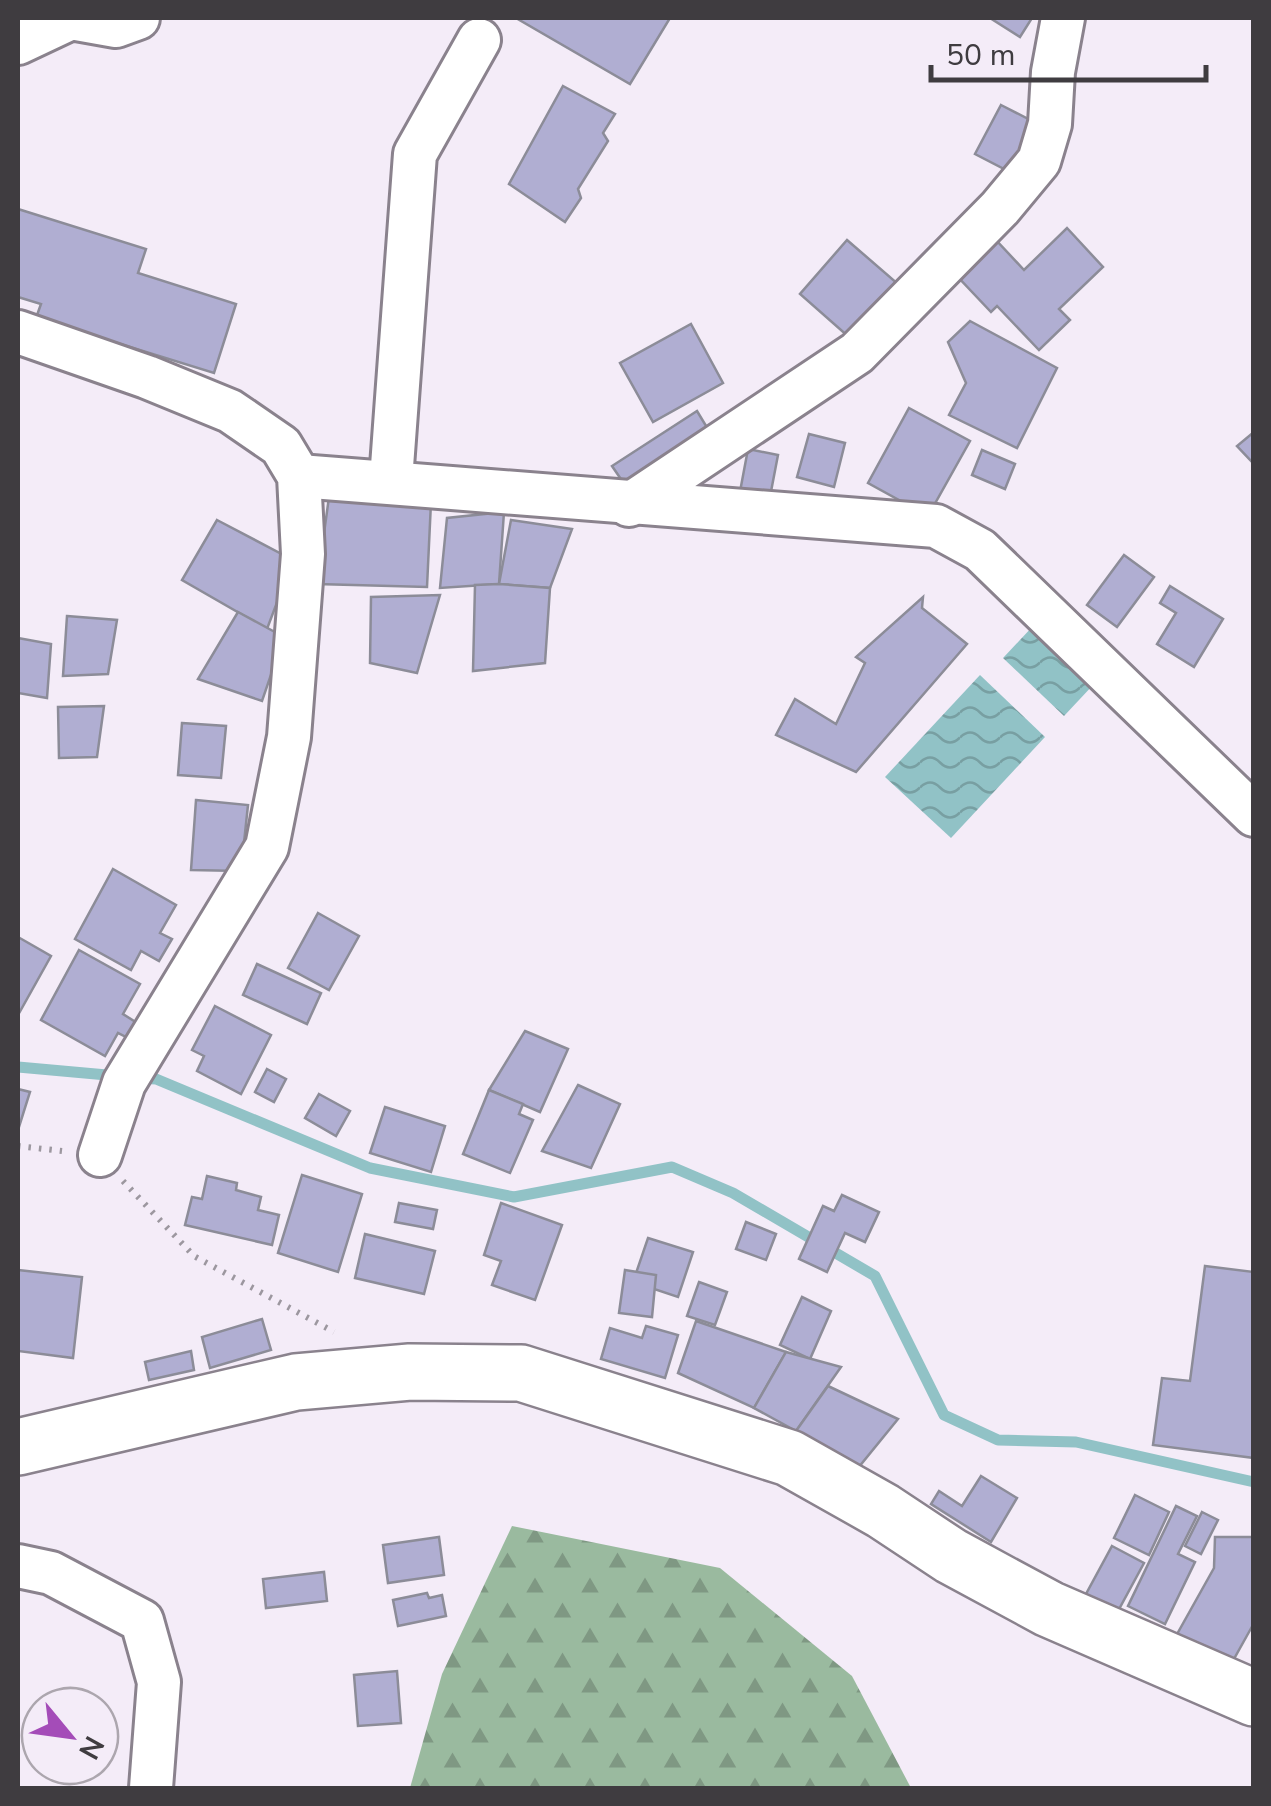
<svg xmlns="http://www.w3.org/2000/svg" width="1271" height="1806" font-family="'Nunito Sans',sans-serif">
<defs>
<pattern id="forest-firs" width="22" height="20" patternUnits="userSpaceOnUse" patternTransform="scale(2.5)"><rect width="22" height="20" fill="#9aba9f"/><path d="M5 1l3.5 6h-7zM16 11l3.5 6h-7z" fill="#7f9883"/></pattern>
<pattern id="water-waves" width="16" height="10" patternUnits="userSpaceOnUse" patternTransform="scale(2.5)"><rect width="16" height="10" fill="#91c2c6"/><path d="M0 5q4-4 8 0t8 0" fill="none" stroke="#789fa2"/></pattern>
</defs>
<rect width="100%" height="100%" fill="#f4ecf8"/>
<!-- forest -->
<polygon fill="url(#forest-firs)" points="512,1526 720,1568 852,1676 911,1788 410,1788 442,1674"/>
<!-- water -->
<g fill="url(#water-waves)">
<polygon points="1033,626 1094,684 1064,716 1003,658"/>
<polygon points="980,675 1045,737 951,838 885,777"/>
</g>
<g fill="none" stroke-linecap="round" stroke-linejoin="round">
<!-- stream -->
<g stroke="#91c2c6" stroke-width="11">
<polyline points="18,1067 118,1076"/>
<polyline points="136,1078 156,1079 370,1168 514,1197 672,1167 733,1193 875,1276 944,1415 998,1440 1076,1442 1254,1482"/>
</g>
</g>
<!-- building -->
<g fill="#b0aed2" stroke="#8c8c98" stroke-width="2.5">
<polygon points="516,18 670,18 630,84"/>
<polygon points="990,18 1032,18 1020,37"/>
<polygon points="563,86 615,114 603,133 608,141 578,189 581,198 565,222 509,184"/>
<polygon points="1001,105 1036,123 1010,172 975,154"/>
<polygon points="18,209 146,249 138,273 236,304 214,373 36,318 41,304 18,297"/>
<polygon points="1067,228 1103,267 1059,309 1070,320 1039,350 997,306 991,312 957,276 995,239 1024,270"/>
<polygon points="847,240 898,284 850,338 800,294"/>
<polygon points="970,321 1057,368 1017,448 949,415 966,383 948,342"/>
<polygon points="691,324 723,383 653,422 620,363"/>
<polygon points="909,408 970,441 928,516 868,483"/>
<polygon points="697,411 711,434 627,488 612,466"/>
<polygon points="1254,432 1254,464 1237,446"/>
<polygon points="809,434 845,443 834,487 797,477"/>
<polygon points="748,449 778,455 769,502 739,497"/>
<polygon points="982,450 1015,464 1005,489 972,475"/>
<polygon points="329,497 431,502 427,587 317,584"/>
<polygon points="504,512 499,584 440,588 447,518"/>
<polygon points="217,520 293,560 267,629 182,580"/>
<polygon points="511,520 572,529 550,588 499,584"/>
<polygon points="1124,555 1154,577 1117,627 1087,605"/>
<polygon points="499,584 550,588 545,663 473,671 475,585"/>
<polygon points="1170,586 1223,619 1194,667 1157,644 1176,613 1160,603"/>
<polygon points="440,595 417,673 370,663 371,597"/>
<polygon points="923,597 922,608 967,644 856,772 776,735 795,699 836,724 865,663 856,657"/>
<polygon points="238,612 284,637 262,701 198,679"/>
<polygon points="67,616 117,620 108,674 63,676"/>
<polygon points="18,638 51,644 47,698 18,693"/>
<polygon points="104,706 97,757 59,758 58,707"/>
<polygon points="182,723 226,726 221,778 178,775"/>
<polygon points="196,800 248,805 241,871 191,870"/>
<polygon points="113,869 176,905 160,933 172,939 159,961 141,951 131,970 75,939"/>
<polygon points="318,913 359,936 329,990 288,968"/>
<polygon points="18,937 51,956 18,1015"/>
<polygon points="79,950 140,984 123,1014 137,1023 128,1038 118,1033 105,1056 41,1020"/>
<polygon points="257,964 321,993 307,1024 243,995"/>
<polygon points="215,1006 271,1035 241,1094 197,1071 204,1056 192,1050"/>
<polygon points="525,1031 568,1049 540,1112 489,1090"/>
<polygon points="267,1069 286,1079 274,1102 255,1092"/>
<polygon points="578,1085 620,1104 591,1168 542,1151"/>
<polygon points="18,1089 30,1092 18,1130"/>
<polygon points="489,1090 523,1104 519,1114 533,1120 510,1173 463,1154"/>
<polygon points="319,1094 350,1111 336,1136 305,1118"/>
<polygon points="385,1107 445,1126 431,1172 370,1153"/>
<polygon points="302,1175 362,1194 338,1272 278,1253"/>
<polygon points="207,1176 237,1183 236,1190 261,1197 258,1210 279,1215 272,1245 185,1225 192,1197 202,1199"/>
<polygon points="842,1195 879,1212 865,1242 845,1233 827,1272 799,1259 823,1206 834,1211"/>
<polygon points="399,1203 437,1210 433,1229 395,1222"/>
<polygon points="501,1203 562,1225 535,1300 492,1285 501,1261 484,1255"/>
<polygon points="746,1222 776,1234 766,1260 736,1249"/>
<polygon points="365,1234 435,1251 424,1294 355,1278"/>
<polygon points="648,1238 693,1252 678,1297 633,1282"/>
<polygon points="1205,1266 1254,1272 1254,1458 1153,1445 1162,1378 1190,1381"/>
<polygon points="18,1270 82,1277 73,1358 18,1351"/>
<polygon points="625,1270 656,1275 652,1317 619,1313"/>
<polygon points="699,1282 727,1292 715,1325 687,1316"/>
<polygon points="802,1297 831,1311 810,1359 780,1345"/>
<polygon points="262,1319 271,1350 210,1368 202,1337"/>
<polygon points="696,1321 786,1352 754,1408 678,1373"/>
<polygon points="646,1326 678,1335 665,1378 601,1359 610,1328 642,1338"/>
<polygon points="191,1351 194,1370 149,1380 145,1362"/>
<polygon points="786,1352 841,1367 796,1431 754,1408"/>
<polygon points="828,1386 898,1419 858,1468 796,1431"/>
<polygon points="981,1476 1017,1498 991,1542 931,1504 939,1491 962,1506"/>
<polygon points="1135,1495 1169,1512 1149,1555 1114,1538"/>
<polygon points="1176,1506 1197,1516 1178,1554 1195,1562 1165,1624 1128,1606"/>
<polygon points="1202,1512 1218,1520 1201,1554 1185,1546"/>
<polygon points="439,1537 444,1575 388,1583 383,1545"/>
<polygon points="1215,1537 1254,1537 1254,1623 1230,1666 1176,1636 1214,1568"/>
<polygon points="1112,1546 1144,1563 1118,1611 1086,1594"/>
<polygon points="324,1572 327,1601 266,1608 263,1579"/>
<polygon points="427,1593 429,1598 442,1595 446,1616 398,1626 393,1600"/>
<polygon points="397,1671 401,1723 358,1726 354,1675"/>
</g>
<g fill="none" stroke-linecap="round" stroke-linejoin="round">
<defs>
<g id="street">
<polyline points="18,43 71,18 116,26 138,18"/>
<polyline points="18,332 147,377 230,411 281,446 299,476 303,554 289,737 267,847 124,1083 100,1155"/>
<polyline points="299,476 936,526 980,550 1254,815"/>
<polyline points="391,480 415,154 479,40"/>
<polyline points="629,505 857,353 1000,208 1039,161 1050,124 1053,72 1063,18"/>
<polyline points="18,1566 51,1573 142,1621 159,1682 151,1788"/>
</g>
<polyline id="secondary" points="18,1447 296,1382 410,1372 521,1373 789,1458 883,1511 951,1556 1049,1609 1254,1698"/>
</defs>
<!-- street casing -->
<use href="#street" stroke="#8a828d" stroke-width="48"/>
<!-- secondary casing -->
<use href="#secondary" stroke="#8a828d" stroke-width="60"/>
<!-- path -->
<g stroke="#9c979f" stroke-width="6" stroke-dasharray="2.5 8" stroke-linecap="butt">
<polyline points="18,1146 62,1151"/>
<polyline points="123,1181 194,1256 334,1332"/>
</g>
<!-- street -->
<use href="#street" stroke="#fff" stroke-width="42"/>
<!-- secondary -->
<use href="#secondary" stroke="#fff" stroke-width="55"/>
</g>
<!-- border -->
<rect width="1271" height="1806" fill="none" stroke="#3f3c40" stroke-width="40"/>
<!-- north arrow -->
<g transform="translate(70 1736) rotate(119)"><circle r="48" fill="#f4ecf8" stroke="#aca6ae" stroke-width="2.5"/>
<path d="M0-8L18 38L0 25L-18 38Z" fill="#a44cb8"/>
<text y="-15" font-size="28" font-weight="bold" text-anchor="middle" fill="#3f3c40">N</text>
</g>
<!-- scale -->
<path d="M931 65v15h275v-15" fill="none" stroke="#3f3c40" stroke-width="5"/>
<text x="946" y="65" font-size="30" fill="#3f3c40" stroke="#f4ecf8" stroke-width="8" paint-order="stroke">50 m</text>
</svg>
